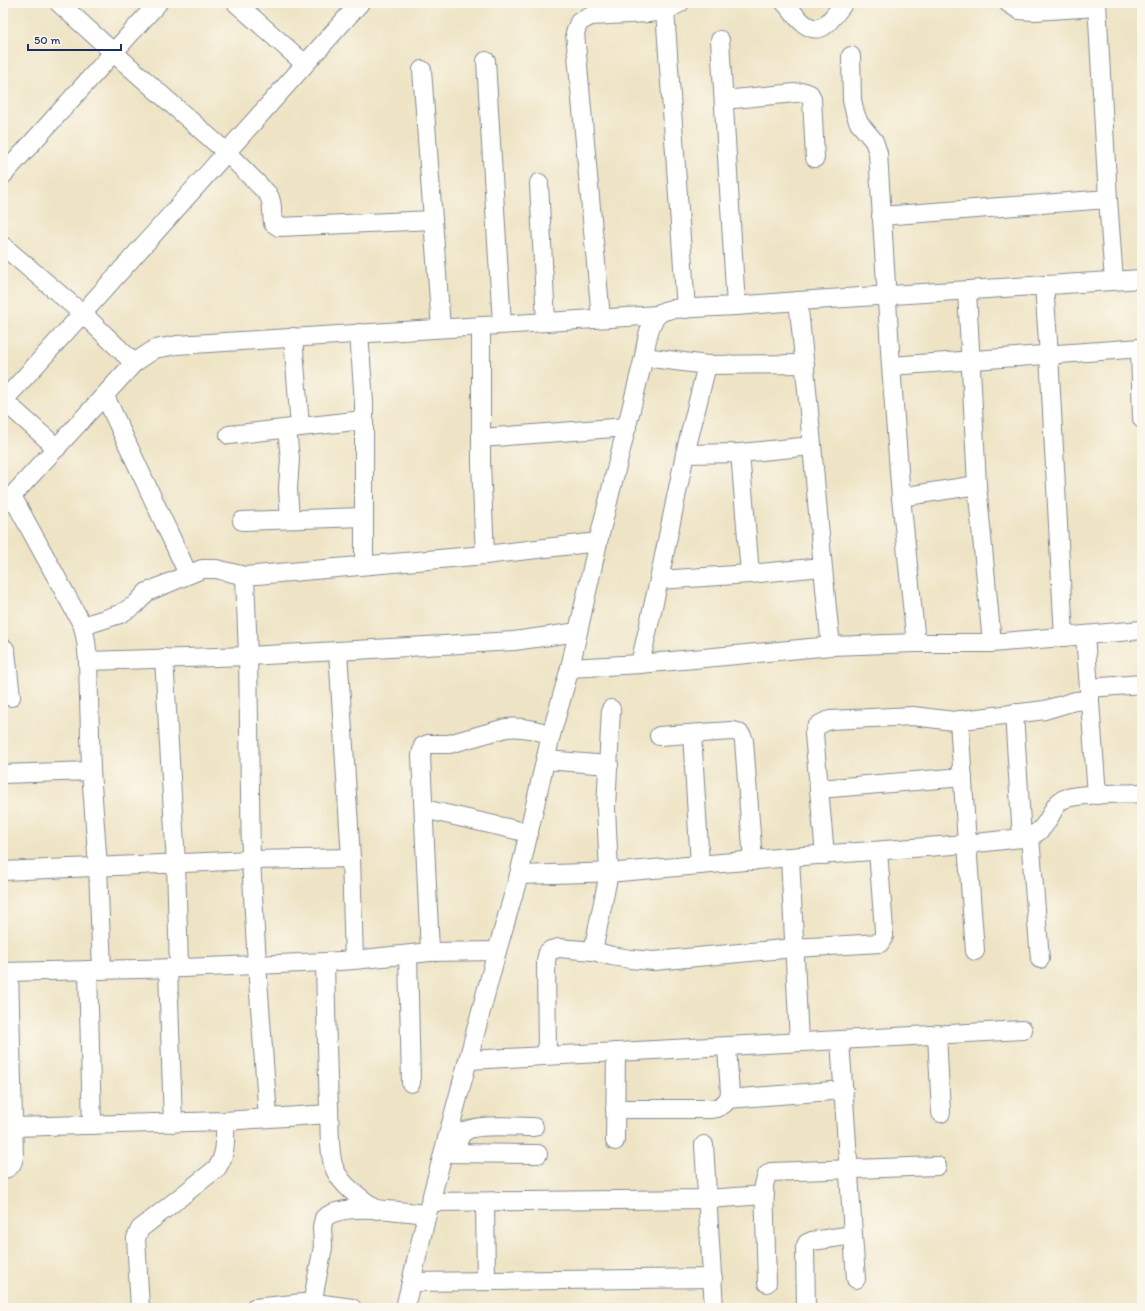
<svg xmlns="http://www.w3.org/2000/svg" width="1145" height="1311" font-family="Itim,sans-serif">
<rect width="100%" height="100%" fill="#fbf7ec"/>
<filter id="ink" filterUnits="userSpaceOnUse"><feTurbulence type="fractalNoise" baseFrequency=".025" numOctaves="2"/><feDisplacementMap in="SourceGraphic" scale="8" xChannelSelector="R" yChannelSelector="G"/><feConvolveMatrix kernelMatrix="1 2 1 2 8 2 1 2 1" color-interpolation-filters="sRGB"/></filter>
<filter id="wash" filterUnits="userSpaceOnUse"><feTurbulence type="fractalNoise" baseFrequency=".012" numOctaves="4" result="noise"/><feDisplacementMap in="SourceGraphic" scale="16" xChannelSelector="R" yChannelSelector="G"/><feGaussianBlur stdDeviation="0.9" result="paint"/><feColorMatrix in="noise" values="0 0 0 0 0 0 0 0 0 0 0 0 0 0 0 0 0 1.4 0 .05"/><feComposite in="paint" operator="in"/></filter>
<g filter="url(#wash)">
<rect width="100%" height="100%" fill="#eee4c5"/>
</g>
<g filter="url(#ink)">
<g fill="none" stroke-linecap="round" stroke-linejoin="round">
<defs>
<g id="minor">
<path d="M 59,3 L 114,53 L 226,152 L 268,194 C 274,204 271,211 273,223 L 279,227 L 433,220"/>
<polyline points="236,3 305,64"/>
<polyline points="680,3 665,11 686,309"/>
<path d="M 785,3 C 794,13 808,36 824,26 C 830,22 839,9 844,3"/>
<polyline points="1008,3 1019,10 1034,11 1097,7"/>
<polyline points="1097,3 1108,199 1114,281"/>
<polyline points="720,40 736,306"/>
<polyline points="851,56 852,100 855,113 859,123 874,141 878,153 891,366 901,497 916,643"/>
<polyline points="486,61 502,324"/>
<polyline points="422,70 441,328"/>
<polyline points="724,100 805,92 810,94 812,99 815,158"/>
<polyline points="3,175 158,3"/>
<polyline points="539,183 546,322"/>
<polyline points="881,216 1108,199"/>
<polyline points="3,246 83,314 134,363"/>
<polyline points="1044,285 1049,355 1064,637"/>
<polyline points="967,291 977,485 992,643"/>
<path d="M 798,301 C 811,416 818,531 831,646"/>
<polyline points="601,318 575,33 579,22 591,16 648,13 665,11"/>
<polyline points="481,326 481,463 485,555"/>
<polyline points="359,333 364,403 364,565"/>
<polyline points="293,337 300,427"/>
<polyline points="1140,348 1142,419"/>
<polyline points="644,357 707,365 805,364"/>
<polyline points="891,366 1142,348"/>
<polyline points="105,396 188,574"/>
<polyline points="3,400 57,448"/>
<path d="M 4,400 C 124,269 241,135 360,3"/>
<polyline points="287,429 290,459 288,489 290,519"/>
<polyline points="229,435 364,420"/>
<polyline points="481,438 627,427"/>
<polyline points="740,453 750,574"/>
<polyline points="685,454 740,453 812,446"/>
<polyline points="12,496 83,626 86,641 88,661 91,771 98,867 102,970"/>
<polyline points="901,497 977,485"/>
<polyline points="3,504 12,496 134,363 155,349 177,345 658,315"/>
<polyline points="242,521 363,517"/>
<polyline points="659,580 750,574 822,567"/>
<polyline points="83,626 120,614 135,605 147,592 202,569 216,569 245,576"/>
<polyline points="1085,635 1097,795"/>
<polyline points="3,648 5,649 6,652 11,697"/>
<polyline points="338,651 351,858 354,960"/>
<polyline points="164,658 176,864 179,968"/>
<polyline points="88,661 248,656 514,641 578,632"/>
<polyline points="640,664 659,580 685,454 707,365"/>
<polyline points="570,668 640,664 831,646 916,643 992,643 1142,630"/>
<polyline points="1089,688 1142,684"/>
<polyline points="1014,713 1022,838"/>
<polyline points="959,720 967,844 975,951"/>
<polyline points="692,734 700,865"/>
<path d="M 659,736 L 731,731 C 739,731 742,734 744,741 L 753,861"/>
<polyline points="546,760 609,765"/>
<polyline points="3,774 91,771"/>
<polyline points="819,789 963,777"/>
<polyline points="424,809 529,833"/>
<polyline points="1030,837 1040,959"/>
<path d="M 825,855 L 814,734 C 815,725 822,723 830,720 L 913,716 L 954,721 L 1045,710 L 1075,701 L 1090,700"/>
<polyline points="790,857 799,1042"/>
<polyline points="3,871 251,860 351,858"/>
<path d="M 519,875 L 619,872 L 790,857 L 967,844 L 1022,838 C 1041,835 1045,825 1054,809 C 1056,805 1058,802 1062,800 C 1073,793 1126,794 1142,793"/>
<polyline points="593,951 609,873 606,808 611,709"/>
<path d="M 430,952 L 421,756 L 423,746 L 428,744 L 449,744 L 506,728 C 522,726 537,730 551,735"/>
<polyline points="408,955 411,1083"/>
<path d="M 325,962 C 326,1010 327,1058 329,1106 C 330,1123 328,1155 335,1170 C 343,1187 362,1199 377,1210"/>
<polyline points="168,968 173,1123"/>
<polyline points="88,970 92,1125"/>
<polyline points="3,972 183,968 325,962 354,960 430,952 497,951"/>
<polyline points="937,1034 941,1113"/>
<polyline points="840,1040 856,1279"/>
<polyline points="547,1055 546,961 548,952 551,950 559,948 593,951 612,956 630,959 654,961 794,948 880,943 884,936 884,930 878,851"/>
<polyline points="469,1060 1023,1030"/>
<polyline points="728,1099 844,1090"/>
<polyline points="615,1109 709,1109 717,1108 724,1104 728,1099 730,1094 727,1047"/>
<polyline points="268,1118 257,965 251,860 248,656 245,576 485,555 598,542"/>
<polyline points="14,1127 225,1121 329,1114"/>
<polyline points="615,1141 616,1052"/>
<polyline points="704,1145 714,1308"/>
<polyline points="444,1153 538,1154"/>
<path d="M 454,1153 C 457,1147 458,1138 463,1133 C 472,1123 520,1127 534,1127"/>
<path d="M 3,1170 C 10,1167 13,1165 14,1156 L 9,972"/>
<polyline points="431,1202 707,1199 765,1195"/>
<polyline points="485,1202 486,1281"/>
<polyline points="412,1282 713,1278"/>
<polyline points="767,1283 764,1185 767,1175 771,1172 937,1166"/>
<path d="M 312,1304 L 323,1247 L 322,1227 L 324,1218 C 345,1201 401,1212 427,1214"/>
<polyline points="806,1307 805,1248 807,1243 812,1241 853,1235"/>
<path d="M 140,1308 L 136,1238 L 140,1229 L 217,1168 C 227,1154 225,1138 225,1121"/>
<polyline points="254,1308 303,1303 323,1304 352,1308"/>
<path d="M 405,1308 L 427,1214 L 497,951 L 519,875 L 551,735 L 570,668 L 598,542 L 644,357 C 646,344 649,318 662,312 C 665,310 669,310 672,309 L 736,306 L 798,301 L 1142,279"/>
</g>
</defs>
<!-- minor casing -->
<use href="#minor" stroke="#848a92" stroke-width="20"/>
<!-- minor -->
<use href="#minor" stroke="#fff" stroke-width="18"/>
</g>
</g>
<!-- margin -->
<rect width="1145" height="1311" fill="none" stroke="#fbf7ec" stroke-width="16"/>
<!-- scale -->
<path d="M28 44v6h93v-6" fill="none" stroke="#1b2f5e" stroke-width="2"/>
<text x="34" y="44" font-size="12" fill="#1b2f5e" stroke="#fbf7ec" stroke-width="3" paint-order="stroke">50 m</text>
</svg>
